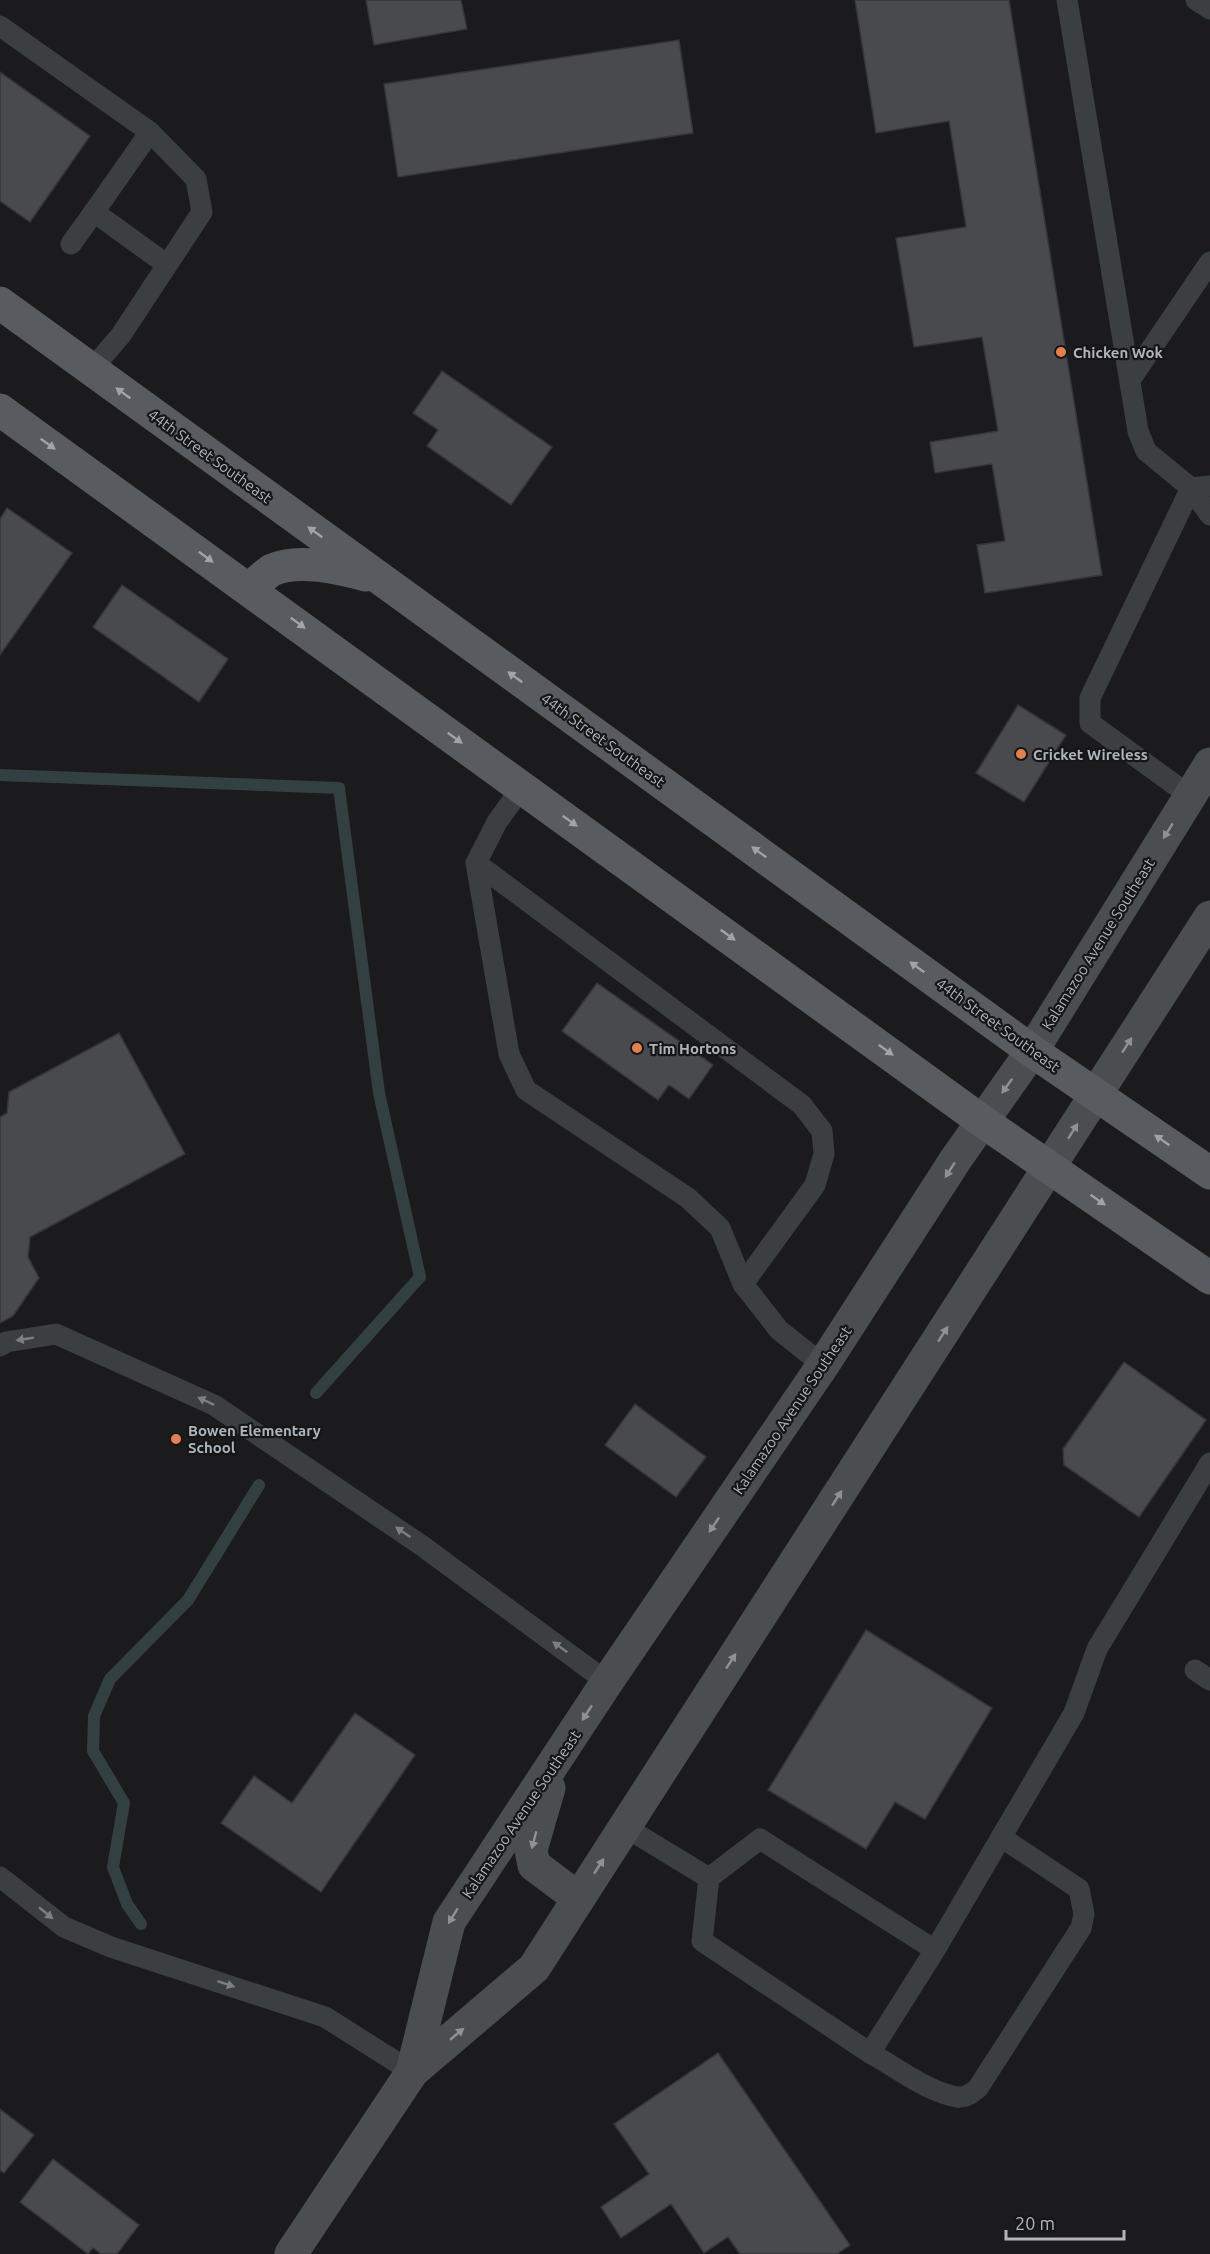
<svg xmlns="http://www.w3.org/2000/svg" width="1210" height="2254" font-family="Ubuntu,sans-serif">
<rect width="100%" height="100%" fill="#1b1b1d"/>
<g fill="none" stroke-linecap="round" stroke-linejoin="round">
<!-- stream -->
<g stroke="#334042" stroke-width="12">
<polyline points="0,775 339,788 379,1093 420,1277 316,1393"/>
<polyline points="141,1924 127,1904 113,1867 124,1803 93,1751 94,1716 110,1679 188,1600 259,1485"/>
</g>
</g>
<!-- building -->
<g fill="#484a4d" stroke="#353639" stroke-width="1.5">
<polygon points="366,0 461,0 467,29 374,45"/>
<polygon points="855,0 1009,0 1102,575 985,593 977,545 1005,541 992,464 935,473 930,442 998,431 982,337 914,347 896,238 966,227 949,121 876,133"/>
<polygon points="679,40 693,133 398,177 384,84"/>
<polygon points="0,72 90,136 30,222 0,201"/>
<polygon points="442,371 552,447 511,505 427,446 438,430 413,413"/>
<polygon points="7,508 72,553 0,655 0,519"/>
<polygon points="122,585 228,659 199,702 93,627"/>
<polygon points="1018,705 1066,735 1024,802 976,773"/>
<polygon points="597,983 713,1065 689,1099 669,1085 658,1100 562,1031"/>
<polygon points="119,1033 185,1154 30,1237 28,1257 39,1278 13,1316 0,1323 0,1117 7,1113 9,1092"/>
<polygon points="1124,1362 1206,1420 1139,1517 1064,1465 1063,1449"/>
<polygon points="635,1404 706,1457 676,1497 605,1445"/>
<polygon points="866,1630 992,1708 925,1819 895,1802 866,1849 768,1790"/>
<polygon points="355,1713 415,1755 321,1892 221,1823 254,1776 292,1803"/>
<polygon points="718,2053 850,2245 837,2254 740,2254 728,2237 704,2253 671,2204 621,2238 601,2207 649,2174 614,2124"/>
<polygon points="0,2109 34,2135 4,2173 0,2170"/>
<polygon points="53,2159 139,2225 117,2254 101,2254 93,2248 88,2254 20,2202"/>
</g>
<g fill="none" stroke-linecap="round" stroke-linejoin="round">
<!-- lane -->
<g stroke="#3c3f41" stroke-width="21">
<polyline points="1067,0 1138,431 1146,451 1191,488 1090,698 1090,723 1190,796"/>
<polyline points="1196,0 1210,9"/>
<polyline points="0,26 150,132 196,179 202,212 121,335 91,370"/>
<polyline points="150,132 94,212 166,264"/>
<polyline points="71,244 94,212"/>
<polyline points="1130,380 1210,262"/>
<polyline points="1210,486 1191,488 1210,515"/>
<polyline points="523,786 497,822 476,863 509,1054 526,1090 688,1198 720,1228 743,1284 779,1330 823,1365"/>
<polyline points="476,863 802,1105 822,1131 824,1154 815,1185 743,1284"/>
<polyline points="0,1346 6,1342 56,1334 214,1405 421,1545 607,1682"/>
<polyline points="1195,1670 1210,1680"/>
<polyline points="625,1827 709,1878 760,1839 935,1950 870,2053 702,1941 709,1878"/>
<polyline points="0,1877 64,1927 111,1947 325,2017 412,2072"/>
<polyline points="935,1950 1074,1713 1097,1649 1210,1463"/>
<path d="M 870,2053 C 896,2067 927,2092 957,2097 C 966,2098 972,2093 978,2088 L 1081,1928 L 1084,1914 L 1079,1889 L 1001,1837"/>
</g>
<!-- secondary -->
<g stroke="#4a4e51" stroke-width="33">
<polyline points="549,1788 531,1850 534,1865 578,1898"/>
<polyline points="412,2072 449,1922 607,1682 823,1365 956,1159 1032,1051 1210,764"/>
<polyline points="291,2254 412,2072 534,1968 1210,917"/>
</g>
<!-- primary -->
<g stroke="#585c60" stroke-width="33">
<polyline points="0,303 1032,1051 1210,1173"/>
<polyline points="0,410 982,1121 1210,1278"/>
<path d="M 250,588 C 257,583 265,574 272,570 C 299,558 339,568 366,575"/>
</g>
</g>
<!-- one-way arrows -->
<defs><path id="oneway-solid" d="M-6-.8H1V-3.2L6.5 0L1 3.2V.8H-6Z" transform="scale(1.5)"/></defs>
<g fill="#9ea4a9">
<use href="#oneway-solid" transform="translate(123 393) rotate(-144)"/>
<use href="#oneway-solid" transform="translate(48 444) rotate(36)"/>
<use href="#oneway-solid" transform="translate(315 532) rotate(-144)"/>
<use href="#oneway-solid" transform="translate(206 557) rotate(36)"/>
<use href="#oneway-solid" transform="translate(298 623) rotate(36)"/>
<use href="#oneway-solid" transform="translate(515 677) rotate(-144)"/>
<use href="#oneway-solid" transform="translate(455 738) rotate(36)"/>
<use href="#oneway-solid" transform="translate(570 821) rotate(36)"/>
<use href="#oneway-solid" transform="translate(759 852) rotate(-144)"/>
<use href="#oneway-solid" transform="translate(728 935) rotate(36)"/>
<use href="#oneway-solid" transform="translate(917 967) rotate(-144)"/>
<use href="#oneway-solid" transform="translate(886 1050) rotate(36)"/>
<use href="#oneway-solid" transform="translate(1162 1140) rotate(-145)"/>
<use href="#oneway-solid" transform="translate(1098 1200) rotate(35)"/>
</g>
<g fill="#8c9296">
<use href="#oneway-solid" transform="translate(1168 831) rotate(122)"/>
<use href="#oneway-solid" transform="translate(1127 1045) rotate(-57)"/>
<use href="#oneway-solid" transform="translate(1007 1086) rotate(125)"/>
<use href="#oneway-solid" transform="translate(1073 1131) rotate(-58)"/>
<use href="#oneway-solid" transform="translate(950 1170) rotate(123)"/>
<use href="#oneway-solid" transform="translate(943 1334) rotate(-57)"/>
<use href="#oneway-solid" transform="translate(837 1498) rotate(-57)"/>
<use href="#oneway-solid" transform="translate(714 1525) rotate(124)"/>
<use href="#oneway-solid" transform="translate(731 1661) rotate(-57)"/>
<use href="#oneway-solid" transform="translate(587 1713) rotate(123)"/>
<use href="#oneway-solid" transform="translate(534 1840) rotate(105)"/>
<use href="#oneway-solid" transform="translate(599 1866) rotate(-57)"/>
<use href="#oneway-solid" transform="translate(453 1916) rotate(121)"/>
<use href="#oneway-solid" transform="translate(457 2034) rotate(-40)"/>
</g>
<g fill="#7b8084">
<use href="#oneway-solid" transform="translate(25 1339) rotate(171)"/>
<use href="#oneway-solid" transform="translate(206 1401) rotate(-155)"/>
<use href="#oneway-solid" transform="translate(403 1532) rotate(-146)"/>
<use href="#oneway-solid" transform="translate(560 1647) rotate(-144)"/>
<use href="#oneway-solid" transform="translate(46 1913) rotate(39)"/>
<use href="#oneway-solid" transform="translate(226 1984) rotate(18)"/>
</g>
<!-- markers -->
<g fill="#e3814c" stroke="#161618" stroke-width="2">
<circle cx="1061" cy="352" r="6"/>
<circle cx="1021" cy="754" r="6"/>
<circle cx="637" cy="1048" r="6"/>
<circle cx="176" cy="1439" r="6"/>
</g>
<g text-anchor="middle" dominant-baseline="central" stroke-width="4.5" stroke-linejoin="round" paint-order="stroke">
<!-- poi labels -->
<g font-size="15" font-weight="bold" fill="#afb6bb" stroke="#161618" text-anchor="start">
<text x="1073" y="352">Chicken Wok</text>
<text x="1033" y="754">Cricket Wireless</text>
<text x="649" y="1048">Tim Hortons</text>
<text x="188" y="1430">Bowen Elementary<tspan x="188" dy="17">School</tspan></text>
</g>
<!-- street labels -->
<g font-size="15" fill="#afb6bb" stroke="#161618">
<text transform="translate(210 456) rotate(36)">44th Street Southeast</text>
<text transform="translate(603 740) rotate(36)">44th Street Southeast</text>
<text transform="translate(1098 944) rotate(-58)">Kalamazoo Avenue Southeast</text>
<text transform="translate(998 1025) rotate(36)">44th Street Southeast</text>
<text transform="translate(792 1410) rotate(-56)">Kalamazoo Avenue Southeast</text>
<text transform="translate(521 1814) rotate(-56)">Kalamazoo Avenue Southeast</text>
</g>
</g>
<!-- scale -->
<path d="M1006 2230v9h118v-9" fill="none" stroke="#afb6bb" stroke-width="3"/>
<text x="1015" y="2230" font-size="18" fill="#afb6bb" stroke="#161618" stroke-width="4.5" paint-order="stroke">20 m</text>
</svg>
